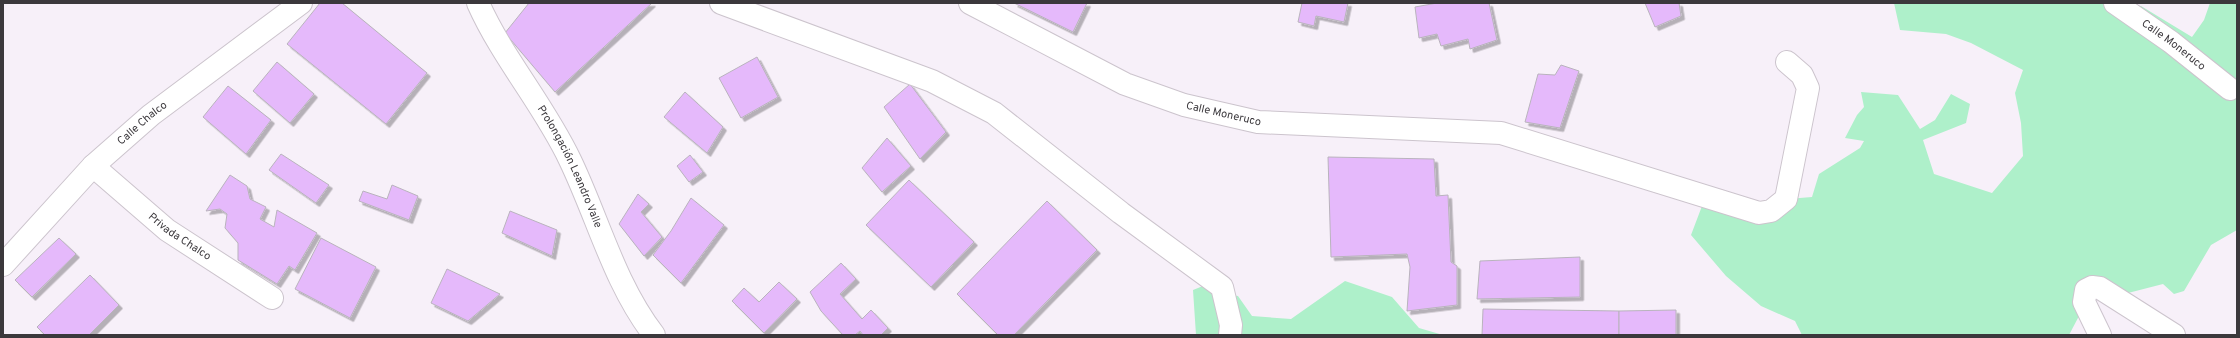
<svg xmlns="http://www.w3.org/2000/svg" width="2240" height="338" font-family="Overpass,sans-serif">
<defs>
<filter id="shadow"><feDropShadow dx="3.5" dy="3.5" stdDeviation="0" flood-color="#0004"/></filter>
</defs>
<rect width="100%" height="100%" fill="#f7f0f9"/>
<!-- green -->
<g fill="#aef0ca">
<polygon points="1894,3 2108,3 2141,6 2192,37 2204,20 2210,3 2237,3 2237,230 2211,245 2184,291 2174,294 2163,284 2128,293 2089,297 2069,335 1802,335 1795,321 1761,306 1726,276 1691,235 1702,206 1812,197 1819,174 1860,148 1864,141 1845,138 1857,115 1864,107 1861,92 1898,95 1920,129 1935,120 1951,94 1970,104 1966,123 1923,140 1934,174 1992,193 2023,156 2021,123 2015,93 2023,70 1971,43 1946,34 1900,30"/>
<polygon points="1228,276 1214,292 1238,296 1252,316 1291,319 1345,281 1392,297 1419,328 1443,335 1196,335 1193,290"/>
</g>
<!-- building -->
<g fill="#e5b9fb" stroke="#b9b3bd" filter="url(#shadow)">
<polygon points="320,3 342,3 427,73 386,124 287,44"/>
<polygon points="529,3 652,3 555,92 505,33"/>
<polygon points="1014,3 1087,3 1073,32"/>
<polygon points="1302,3 1348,3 1344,22 1316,16 1314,26 1298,22"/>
<polygon points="1437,3 1489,3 1497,40 1470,49 1468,39 1441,46 1437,34 1419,38 1415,7"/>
<polygon points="1645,3 1679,3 1681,16 1655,27"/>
<polygon points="757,57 778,97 741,118 719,78"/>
<polygon points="277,62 314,94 290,123 253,91"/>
<polygon points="1561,65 1579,71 1560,128 1525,122 1538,74 1555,75"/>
<polygon points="910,84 946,132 920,159 884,107"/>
<polygon points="228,86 271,120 246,154 203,117"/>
<polygon points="685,92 723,127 707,153 664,117"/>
<polygon points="887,138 911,166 882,192 862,168"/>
<polygon points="281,154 329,185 316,203 269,170"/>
<polygon points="690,155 703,172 689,182 677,166"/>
<polygon points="1328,157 1434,159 1436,196 1448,195 1451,262 1457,266 1457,305 1407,311 1410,267 1407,254 1331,257"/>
<polygon points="230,175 247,186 250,199 266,207 260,219 274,227 277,210 317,233 295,270 289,266 277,284 238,260 238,243 225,228 227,214 220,209 206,211"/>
<polygon points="909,180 974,242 931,287 866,225"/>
<polygon points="392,185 418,196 409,220 359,201 363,191 387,199"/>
<polygon points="638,194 649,204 641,212 662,237 644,256 619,224"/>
<polygon points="691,198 724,225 681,283 653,255 671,231"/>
<polygon points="1047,201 1097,250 1014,335 998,335 957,294"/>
<polygon points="510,211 557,230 552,256 502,233"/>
<polygon points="59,238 76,254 32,297 15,280"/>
<polygon points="321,238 376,267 350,318 295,289"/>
<polygon points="1580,257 1580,297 1477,299 1480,261"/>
<polygon points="841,263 856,279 840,294 862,319 871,310 888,328 881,335 863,335 860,331 855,335 843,335 821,311 810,292"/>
<polygon points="447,269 500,294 468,321 431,303"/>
<polygon points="90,275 119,305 89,335 45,335 37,327"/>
<polygon points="779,282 797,299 764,333 732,301 744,288 759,302"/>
<polygon points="1483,309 1619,311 1619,335 1482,335"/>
<polygon points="1676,310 1676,335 1619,335 1619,311"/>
</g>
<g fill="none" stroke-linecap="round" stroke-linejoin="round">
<defs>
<g id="street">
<path id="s1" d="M 478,3 C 503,59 544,105 570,160 C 598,218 614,283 654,335"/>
<polyline points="721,3 932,81 994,113 1121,213 1222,287 1231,325 1230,335"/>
<path id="s2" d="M 970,3 L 1125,84 L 1184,105 L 1258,122 L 1501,133 L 1759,213 L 1771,211 L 1786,199 L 1808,88 L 1802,75 L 1787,62"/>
<path id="s3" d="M 2115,3 L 2171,42 L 2230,89"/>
<path id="s4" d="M 93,166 L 167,230 L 272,298"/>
<path id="s5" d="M 3,265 L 93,166 L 151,115 L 301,3"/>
<polyline points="2100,335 2084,302 2086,290 2092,287 2100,288 2174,335"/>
</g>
</defs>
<!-- street casing -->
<use href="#street" stroke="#ccc4cd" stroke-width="24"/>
<!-- street -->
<use href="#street" stroke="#fff" stroke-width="22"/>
</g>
<g text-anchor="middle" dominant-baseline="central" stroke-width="4" stroke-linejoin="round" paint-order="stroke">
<!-- street labels -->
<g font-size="11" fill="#3b383c" stroke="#fff">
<text stroke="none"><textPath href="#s3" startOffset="72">Calle Moneruco</textPath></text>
<text stroke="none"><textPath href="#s2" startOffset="278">Calle Moneruco</textPath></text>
<text stroke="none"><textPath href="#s5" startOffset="199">Calle Chalco</textPath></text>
<text stroke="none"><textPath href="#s1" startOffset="188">Prolongación Leandro Valle</textPath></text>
<text stroke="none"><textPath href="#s4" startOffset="112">Privada Chalco</textPath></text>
</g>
</g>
<!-- border -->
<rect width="2240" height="338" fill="none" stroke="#3b383c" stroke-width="8"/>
</svg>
